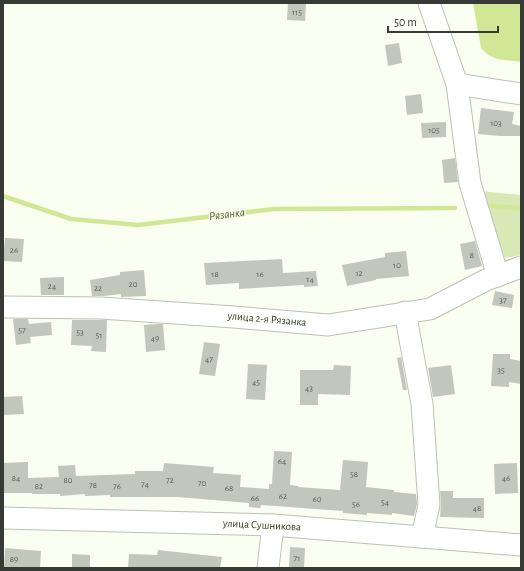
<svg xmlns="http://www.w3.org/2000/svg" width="524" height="571" font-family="'Alegreya Sans',sans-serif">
<rect width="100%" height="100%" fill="#f9fef1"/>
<!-- green -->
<polygon fill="#d9e9b5" points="480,191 521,195 521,255 505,258"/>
<!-- water -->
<path fill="#d0e895" d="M 473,3 L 521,3 L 521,62 C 505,59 492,62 481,48 Z"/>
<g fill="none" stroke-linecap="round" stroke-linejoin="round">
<!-- stream -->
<g stroke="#d0e895" stroke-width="4.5">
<polyline points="3,196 71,219 138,225 274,209 455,208"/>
<polyline points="491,206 521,208"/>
</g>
</g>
<!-- building -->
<g fill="#c3c7bb">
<polygon points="288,3 306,3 305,21 287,20"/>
<polygon points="399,43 402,63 388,66 385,45"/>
<polygon points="421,94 423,113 407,115 405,96"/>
<polygon points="481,108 514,112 512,124 521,126 521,136 500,136 478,134"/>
<polygon points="446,122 446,137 422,138 421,123"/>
<polygon points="455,158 458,182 444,183 442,160"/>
<polygon points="5,238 24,239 22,262 3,261"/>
<polygon points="475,241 482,266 465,270 460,244"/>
<polygon points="406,251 409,276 376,279 376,280 347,286 342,265 385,257 385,253"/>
<polygon points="282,259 283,273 316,271 318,286 304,287 304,285 239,289 239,283 206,285 204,263"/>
<polygon points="144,270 146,296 121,297 121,294 104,296 92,296 90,280 120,275 120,272"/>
<polygon points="64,277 64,295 41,295 40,278"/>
<polygon points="495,291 514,295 512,308 492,305"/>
<polygon points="13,319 28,319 29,324 51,322 52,335 30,337 31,343 16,345"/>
<polygon points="72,320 107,320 106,352 91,351 92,346 71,345"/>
<polygon points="158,324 163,324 165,350 146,352 144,325"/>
<polygon points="204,342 220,344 215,376 199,374"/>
<polygon points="493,354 510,354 510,359 521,361 521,384 509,382 509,387 491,386"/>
<polygon points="401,357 407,390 403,390 397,358"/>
<polygon points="248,364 267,365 265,400 246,399"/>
<polygon points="334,365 351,366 350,395 318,394 318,405 300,405 300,370 333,370"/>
<polygon points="451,365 455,394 433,397 428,368"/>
<polygon points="22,396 24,414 3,415 3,397"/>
<polygon points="274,451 292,452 290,485 298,486 298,487 340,490 343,460 368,462 366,487 394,490 394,492 416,494 417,504 414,516 392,513 392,515 367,513 367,515 343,513 343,511 261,505 260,508 249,507 249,503 177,497 110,497 110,495 85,496 85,494 60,496 60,494 32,494 32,493 3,493 3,463 28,462 28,478 59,477 58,466 75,465 76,476 135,474 135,471 163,471 164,463 214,467 213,473 241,475 240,487 269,489 269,484 272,484"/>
<polygon points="517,463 518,493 495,494 494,464"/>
<polygon points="440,491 453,491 453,498 484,498 484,518 440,517 441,504"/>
<polygon points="290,547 305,548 304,568 289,568"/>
<polygon points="5,548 41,551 40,568 4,568"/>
<polygon points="158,550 222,557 220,568 128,568 129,554 157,555"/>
<polygon points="72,554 90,555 90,568 72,568"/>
</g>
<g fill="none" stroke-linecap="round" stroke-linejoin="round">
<defs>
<g id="minor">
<polyline points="429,3 457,84 470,183 498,276"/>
<polyline points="457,84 521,94"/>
<polyline points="3,307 101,308 234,317 328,325 430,309 486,280 521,267"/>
<polyline points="405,312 422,404 429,505 422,537"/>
<polyline points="3,518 273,525 521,545"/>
<polyline points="268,568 273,525"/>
</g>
</defs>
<!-- minor casing -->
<use href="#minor" stroke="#bdc1b5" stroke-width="23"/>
<!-- minor -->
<use href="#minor" stroke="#fff" stroke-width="21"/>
</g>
<g text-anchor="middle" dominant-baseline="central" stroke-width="3" stroke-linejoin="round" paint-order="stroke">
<!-- number labels -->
<g font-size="9" fill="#5b5d56">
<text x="297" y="12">115</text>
<text x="496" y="123">103</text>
<text x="434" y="130">105</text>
<text x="14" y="250">26</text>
<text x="472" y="255">8</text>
<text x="397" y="265">10</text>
<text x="359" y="273">12</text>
<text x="215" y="274">18</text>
<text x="260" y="274">16</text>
<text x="310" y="279">14</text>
<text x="133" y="284">20</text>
<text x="52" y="286">24</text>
<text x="98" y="288">22</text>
<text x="503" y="300">37</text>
<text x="22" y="330">57</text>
<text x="80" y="332">53</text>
<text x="99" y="335">51</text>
<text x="155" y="338">49</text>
<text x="209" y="359">47</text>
<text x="501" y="370">35</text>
<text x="256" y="382">45</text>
<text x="309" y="388">43</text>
<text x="282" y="461">64</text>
<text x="354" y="474">58</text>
<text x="16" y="478">84</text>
<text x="506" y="478">46</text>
<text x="68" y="480">80</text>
<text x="170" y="480">72</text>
<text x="202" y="483">70</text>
<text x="145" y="484">74</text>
<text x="93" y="485">78</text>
<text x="39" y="486">82</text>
<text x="117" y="486">76</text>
<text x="229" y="488">68</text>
<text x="283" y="496">62</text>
<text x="255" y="498">66</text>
<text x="317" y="499">60</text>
<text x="385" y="502">54</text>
<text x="356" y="504">56</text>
<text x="477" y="508">48</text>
<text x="297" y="558">71</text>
<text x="14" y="559">89</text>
</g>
<!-- street labels -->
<g font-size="11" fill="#383a35" stroke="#f9fef1">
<text transform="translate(267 319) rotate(5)">улица 2-я Рязанка</text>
<text transform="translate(262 525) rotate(3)">улица Сушникова</text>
</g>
<!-- water labels -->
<g font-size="12" font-style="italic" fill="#4c5a21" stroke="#f9fef1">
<text transform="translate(227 214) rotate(-7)">Рязанка</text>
</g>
</g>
<!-- border -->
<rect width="524" height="571" fill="none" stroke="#383a35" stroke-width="8"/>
<!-- scale -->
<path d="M388 26v6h110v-6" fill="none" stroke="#383a35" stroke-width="2"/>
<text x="394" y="26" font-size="12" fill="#383a35" stroke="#f9fef1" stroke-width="3" paint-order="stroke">50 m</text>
</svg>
